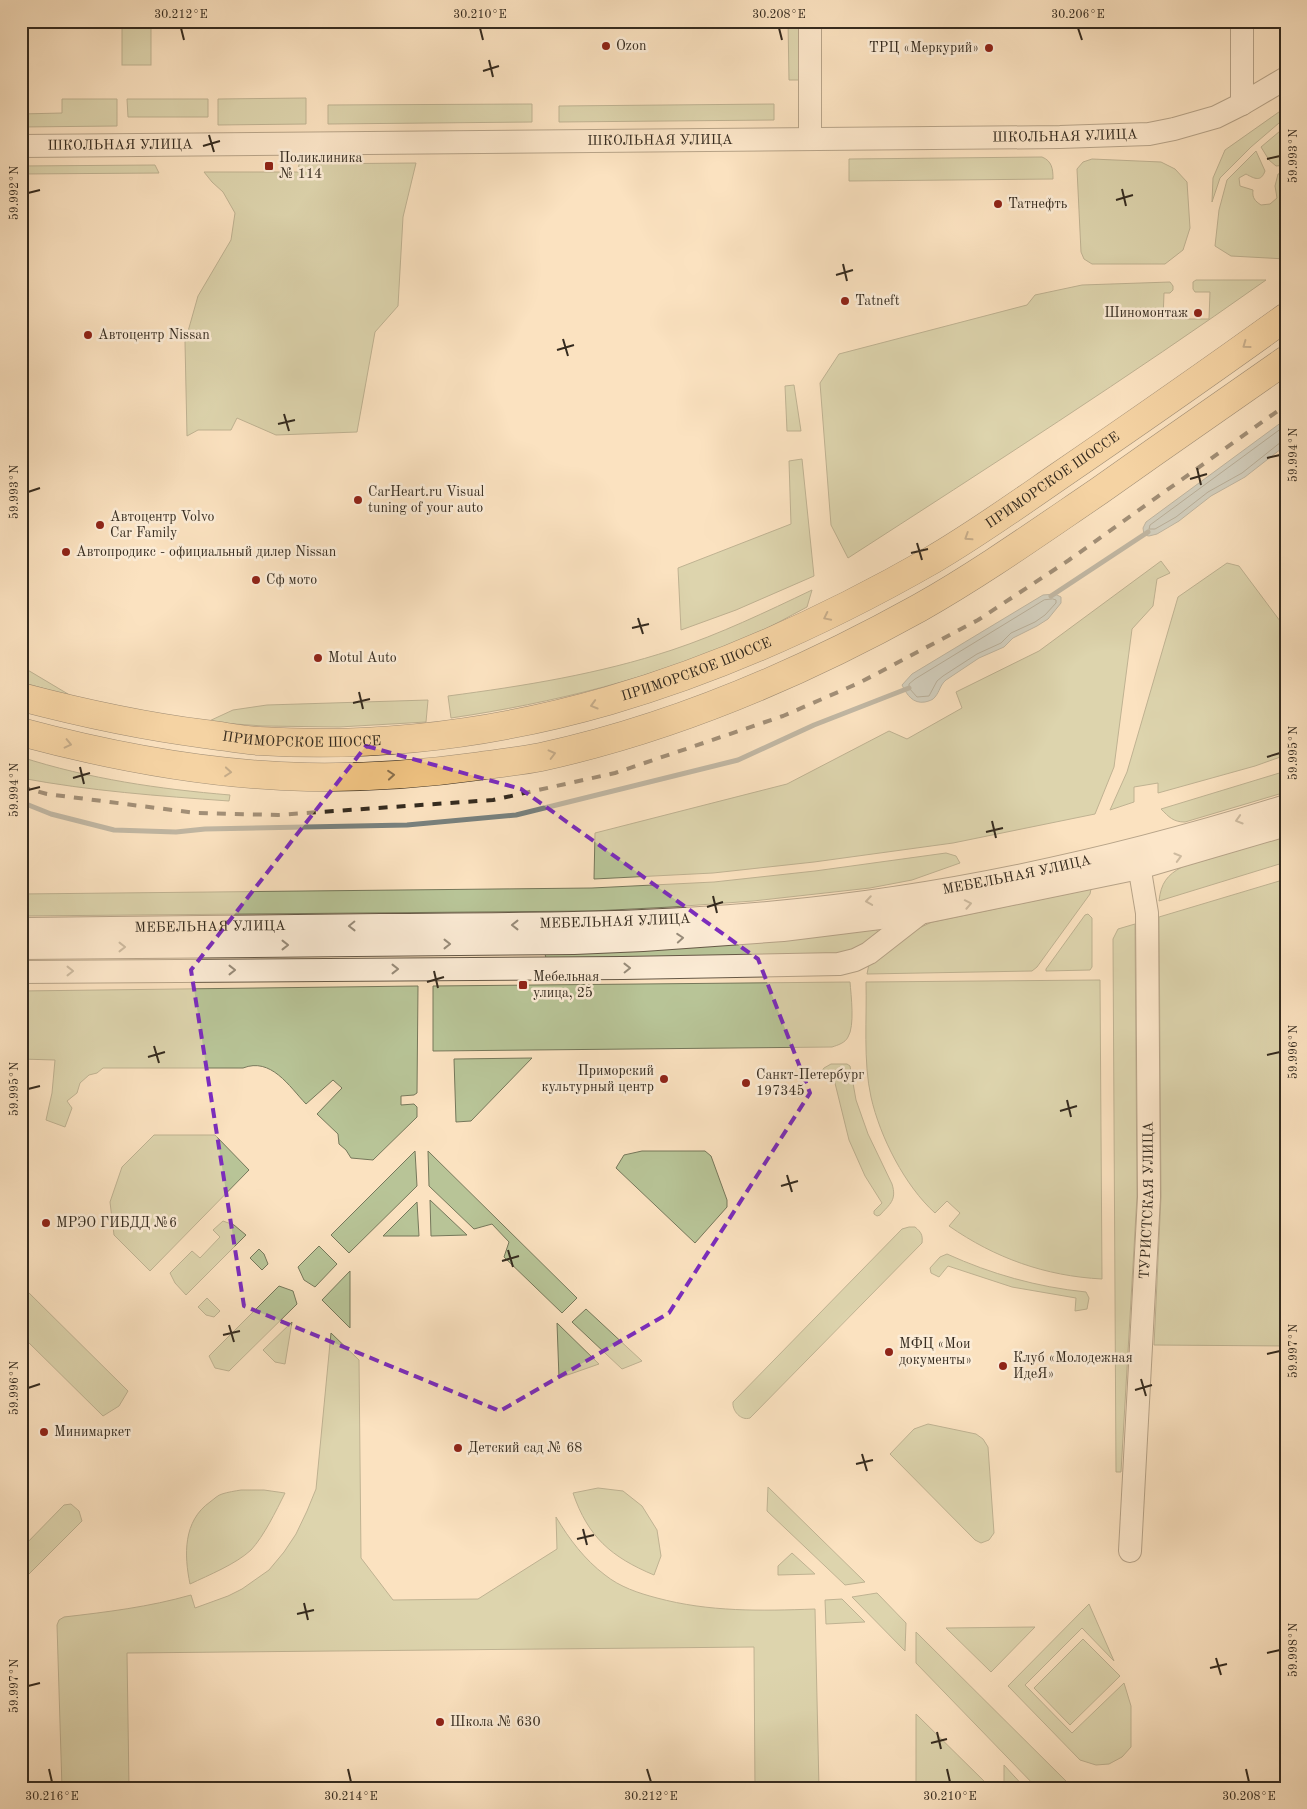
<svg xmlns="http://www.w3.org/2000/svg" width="1307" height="1809" font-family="'Old Standard TT',serif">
<rect width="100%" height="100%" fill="#fbe2c0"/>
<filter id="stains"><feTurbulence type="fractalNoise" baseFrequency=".004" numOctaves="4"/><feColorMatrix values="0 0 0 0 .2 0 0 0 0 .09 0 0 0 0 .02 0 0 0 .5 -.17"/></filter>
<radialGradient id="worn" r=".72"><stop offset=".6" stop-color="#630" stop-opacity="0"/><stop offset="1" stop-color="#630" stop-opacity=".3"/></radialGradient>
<!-- green -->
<g fill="#b8c497" stroke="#76785b">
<rect x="122" y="21" width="29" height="44"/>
<polygon points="788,21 801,21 801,80 789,80"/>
<polygon points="306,98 306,124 218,125 218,99"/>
<polygon points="62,99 117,99 117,126 21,127 21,114 62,113"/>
<polygon points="127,99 208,99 208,117 128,117"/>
<polygon points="532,104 532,122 328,124 328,105"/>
<polygon points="774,104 774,120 559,122 559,106"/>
<polygon points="1286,107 1286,117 1251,147 1220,178 1212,202 1213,178 1225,150"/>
<polygon points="1286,126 1286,165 1276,166 1269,160 1261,147"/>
<path d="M 1256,151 L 1265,171 C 1261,182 1255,179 1246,174 L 1239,178 L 1240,186 L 1253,190 C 1252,198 1255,201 1261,205 L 1270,204 L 1277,198 L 1275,186 L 1278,174 L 1286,172 L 1286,259 L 1231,256 L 1215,246 L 1219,210 L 1227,180 Z"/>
<path d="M 1042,157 C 1052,161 1053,169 1053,179 L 849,181 L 849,159 Z"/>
<polygon points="1092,159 1161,162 1175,169 1187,182 1190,228 1183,250 1165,264 1092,264 1084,259 1081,252 1077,169 1083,162"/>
<polygon points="416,163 403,217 398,306 375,332 357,432 276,435 237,418 231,430 198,430 187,436 185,342 198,296 231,240 235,213 223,192 212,182 204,172 298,172 299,164"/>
<polygon points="155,165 159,173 21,174 21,166"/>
<path d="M 1196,280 L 1266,280 C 1129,377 989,467 848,558 L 831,525 L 820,383 L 839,354 L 1027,305 L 1035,295 L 1082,285 L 1170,282 L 1173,286 L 1173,290 L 1170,293 L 1164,293 L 1163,319 L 1209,319 L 1210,292 L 1195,292 L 1193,289 L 1193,282 Z"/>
<polygon points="794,385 801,431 787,431 785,386"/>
<polygon points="802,459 814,576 736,610 681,630 678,568 791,524 789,461"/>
<polygon points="1161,561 1170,573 1157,579 1153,606 1132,629 1114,767 1095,814 953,843 814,862 713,873 594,879 595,833 787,784 889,731 907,739 962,708 956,692 1039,651"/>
<polygon points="1227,563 1239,566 1286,629 1286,755 1255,766 1158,793 1158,783 1134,787 1134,802 1110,810 1127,772 1178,597"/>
<path d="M 812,590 L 807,607 C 788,617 769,628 750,636 C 654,678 553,703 451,718 L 448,696 C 524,686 599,674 672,650 C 720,634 766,612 812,590 Z"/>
<polygon points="21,666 73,697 21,682"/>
<polygon points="428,700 426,722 339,727 263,726 207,722 233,710 267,705"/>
<path d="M 21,757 C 89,779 159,789 230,795 L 229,801 C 159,796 90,791 21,778 Z"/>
<path d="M 1286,771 L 1286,792 L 1185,822 C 1173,822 1169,817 1161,809 Z"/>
<path d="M 1286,836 L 1286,862 L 1159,901 C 1161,883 1167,875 1182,867 Z"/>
<polygon points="946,853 956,856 960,863 912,880 870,888 753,901 671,907 593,911 21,916 21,894 592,888 714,882 815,871"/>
<polygon points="1286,879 1286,1346 1154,1345 1161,1197 1159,917"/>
<polygon points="1091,889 1090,894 1037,967 1032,971 867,974 869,964 919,928 932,922"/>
<polygon points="1088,914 1092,918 1092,967 1090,970 1046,971 1046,969 1085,915"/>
<polygon points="1135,924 1137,1196 1121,1472 1116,1472 1113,939 1118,929"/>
<path d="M 876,929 L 878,932 C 872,946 849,951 835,955 L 546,958 L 545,954 Z"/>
<path d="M 1100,980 L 1102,1279 C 1045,1276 995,1258 949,1226 L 960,1213 L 947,1201 L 935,1213 C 905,1186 880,1137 871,1097 C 863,1061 867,1018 866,982 Z"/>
<path d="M 850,982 C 851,995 855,1026 848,1037 C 845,1043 838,1045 832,1047 L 433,1051 L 433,986 Z"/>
<path d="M 418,986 L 417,1093 L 414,1095 L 401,1096 L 401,1105 L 414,1104 L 417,1107 L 417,1117 L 373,1160 L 351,1158 L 346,1150 L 339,1144 L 338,1134 L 317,1114 L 342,1088 L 333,1080 L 306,1104 C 289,1086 271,1057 243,1068 L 103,1068 L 97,1073 L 89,1075 L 80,1083 L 77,1093 L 67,1101 L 72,1108 L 65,1127 L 46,1120 L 52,1093 L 55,1060 L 21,1059 L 21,991 Z"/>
<polygon points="532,1058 471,1121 456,1122 454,1059"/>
<path d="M 831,1064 L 847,1064 L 850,1066 L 856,1100 L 868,1134 L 892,1184 C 897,1200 890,1204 880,1215 L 877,1216 L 874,1214 L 874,1211 L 882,1203 L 865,1176 L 849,1140 L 832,1071 L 820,1073 L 824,1068 Z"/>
<polygon points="154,1135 215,1135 249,1170 150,1271 114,1235 110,1202 122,1167"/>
<polygon points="415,1151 417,1186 349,1253 331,1235"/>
<polygon points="428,1151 577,1298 562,1313 504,1257 509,1242 492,1224 474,1229 429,1186"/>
<polygon points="642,1151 705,1151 711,1156 727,1200 727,1207 695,1243 616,1168 624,1155"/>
<polygon points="430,1200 467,1235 431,1236"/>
<polygon points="417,1202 419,1236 383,1236"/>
<polygon points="223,1221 234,1225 246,1235 186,1295 175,1283 170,1273 192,1251 200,1258 220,1237 213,1230"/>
<path d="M 909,1227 L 915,1227 C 921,1232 923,1235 922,1243 L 750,1418 C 741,1421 732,1411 733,1402 L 902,1229 Z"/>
<polygon points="319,1246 337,1264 315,1287 304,1280 298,1267"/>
<polygon points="259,1249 264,1254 268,1264 262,1270 250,1258"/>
<path d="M 947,1254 C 991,1274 1037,1287 1086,1292 L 1089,1298 L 1087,1309 L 1075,1311 L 1076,1298 L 1012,1287 L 948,1266 L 939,1277 L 931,1273 L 930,1268 L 940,1257 Z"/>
<polygon points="350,1271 350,1328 322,1300"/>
<polygon points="21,1285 128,1391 119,1406 103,1416 21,1335"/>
<polygon points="279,1286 293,1291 297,1304 229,1371 215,1368 209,1356"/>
<polygon points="207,1298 220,1311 214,1317 206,1315 198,1307"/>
<polygon points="586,1309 642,1361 622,1369 572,1322"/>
<polygon points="292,1322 285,1364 275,1362 263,1350"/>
<polygon points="557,1323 599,1364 559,1378"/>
<path d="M 331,1333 L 359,1360 L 361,1558 L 393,1600 L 478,1599 L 557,1549 L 556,1517 C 569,1539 585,1560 605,1575 C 620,1587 638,1593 657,1598 C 709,1612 761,1611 815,1609 L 819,1788 L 755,1788 L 754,1647 L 127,1653 L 129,1788 L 62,1788 L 57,1625 L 59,1620 L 64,1617 C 107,1612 149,1607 191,1595 L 195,1608 L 228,1596 L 242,1589 L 269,1570 L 284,1552 L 296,1534 L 307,1511 L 316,1489 Z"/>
<polygon points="928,1424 976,1434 983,1439 988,1447 994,1533 989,1540 981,1543 975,1540 890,1454 914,1429"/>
<polygon points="768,1487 865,1582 845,1585 767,1511"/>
<path d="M 598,1488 L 623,1491 L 642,1506 L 657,1530 L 661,1556 L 654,1575 C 611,1557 588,1537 573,1493 Z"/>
<path d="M 241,1490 L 264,1490 L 285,1493 C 276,1511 264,1536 251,1550 C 236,1564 209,1575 190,1584 C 184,1555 183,1521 210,1502 C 214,1499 218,1495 222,1494 C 228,1492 235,1491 241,1490 Z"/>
<polygon points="71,1504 79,1511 82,1521 21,1582 21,1549 64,1505"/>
<polygon points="792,1553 815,1574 778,1575 778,1566"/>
<polygon points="877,1593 906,1623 905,1651 852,1597"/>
<polygon points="842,1599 865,1622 826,1624 825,1600"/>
<polygon points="1089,1604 1114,1661 1082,1628 1025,1685 1072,1733 1124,1683 1131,1706 1131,1747 1122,1757 1109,1764 1096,1765 1080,1760 1008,1686"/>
<polygon points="1035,1627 991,1672 946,1628"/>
<polygon points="916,1632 1073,1788 1037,1788 916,1663"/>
<polygon points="1083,1639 1120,1676 1070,1725 1034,1688"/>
<polygon points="916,1714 986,1783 986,1788 916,1788"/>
<polygon points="1004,1765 1025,1788 1004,1788"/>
<rect x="422" y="1782" width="42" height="6"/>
<rect x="482" y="1784" width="44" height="4"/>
</g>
<!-- water -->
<g fill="#a4bbbe" stroke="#78817e">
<polygon points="1286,419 1286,445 1245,477 1211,496 1179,521 1157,534 1149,536 1144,535 1143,528 1146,522"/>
<path d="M 1055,594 L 1061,597 L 1061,603 L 1048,619 L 1037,626 L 1013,638 L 1004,647 L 979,658 L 946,680 C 940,685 940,691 935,697 C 933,700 929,701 925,702 C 913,704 907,695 902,685 L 912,674 L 1043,595 Z"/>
</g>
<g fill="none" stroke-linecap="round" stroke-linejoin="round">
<!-- shore -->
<g stroke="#6c736e" stroke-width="1">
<polyline points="1286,425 1150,525 1149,529 1155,529 1176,517 1208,492 1242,473 1281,442 1286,441"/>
<polygon points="1053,599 1056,600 1056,603 1045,615 1035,622 1011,633 1001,643 977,654 943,676 937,681 929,696 917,697 909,688 909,684 915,679 1044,600"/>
</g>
<!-- stream -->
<g stroke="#78817e" stroke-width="5">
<polyline points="1051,596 1148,532"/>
<polyline points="21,802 51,814 114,830 176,832 205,829 407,825 516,815 738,760 814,725 909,688"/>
</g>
<defs>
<g id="minor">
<polyline points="810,21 810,139"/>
<polyline points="1242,21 1242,104"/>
<path id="s1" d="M 21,146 L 1060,137 L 1149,134 L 1174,129 L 1216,117 L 1242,104 L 1286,78"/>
<path id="s2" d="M 21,929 C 141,928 261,926 381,925 C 513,924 646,925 778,912 C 950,896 1121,858 1286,806"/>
<polyline points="21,948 574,943 643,940 783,930 920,913 1139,868 1286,825"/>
<polyline points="21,972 623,968 839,964 855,960 869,953 919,914"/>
<path id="s3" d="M 1130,1551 L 1149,1197 L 1147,913 L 1137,853"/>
</g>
<g id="major">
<path id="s4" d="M 21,697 C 82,713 142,726 205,734 C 223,736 241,740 259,741 C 502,756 724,679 932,560 C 975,535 1017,505 1059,476 C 1135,424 1211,371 1286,317"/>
<path d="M 21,732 C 114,757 211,775 307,777 C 365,778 423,774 480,766 C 500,763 521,761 541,757 C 674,728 800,674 919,608 C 981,573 1040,531 1099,491 C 1161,447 1223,404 1286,360"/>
</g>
</defs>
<!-- minor casing -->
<use href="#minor" stroke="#665947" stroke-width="24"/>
<!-- major casing -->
<use href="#major" stroke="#352b1f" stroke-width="29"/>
<!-- minor -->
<use href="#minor" stroke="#fcecd6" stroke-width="22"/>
<!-- major -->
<use href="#major" stroke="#eec180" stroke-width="28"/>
<!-- rail -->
<polyline stroke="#352b1f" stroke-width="4" stroke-dasharray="9 9" stroke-linecap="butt" points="21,787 47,794 196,813 278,815 493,800 615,773 783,716 859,683 978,620 1069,560 1286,405"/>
</g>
<!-- one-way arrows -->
<defs><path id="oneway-chevron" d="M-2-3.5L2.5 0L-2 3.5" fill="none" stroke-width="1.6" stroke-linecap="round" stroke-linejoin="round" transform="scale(1.25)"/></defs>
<g stroke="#886e4b">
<use href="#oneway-chevron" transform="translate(1246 345) rotate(144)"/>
<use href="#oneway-chevron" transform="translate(968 537) rotate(147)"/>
<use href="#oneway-chevron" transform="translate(827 617) rotate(154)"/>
<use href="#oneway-chevron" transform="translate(594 705) rotate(164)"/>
<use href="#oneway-chevron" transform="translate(68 744) rotate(13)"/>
<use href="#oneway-chevron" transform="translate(552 754) rotate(-14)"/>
<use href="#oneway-chevron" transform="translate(228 772) rotate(5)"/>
<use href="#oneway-chevron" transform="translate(391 775) rotate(-5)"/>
</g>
<g stroke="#988c7a">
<use href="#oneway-chevron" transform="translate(1239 820) rotate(163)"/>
<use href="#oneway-chevron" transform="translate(1178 857) rotate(-16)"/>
<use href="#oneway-chevron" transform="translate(869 901) rotate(171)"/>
<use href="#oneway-chevron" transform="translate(968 904) rotate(-11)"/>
<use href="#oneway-chevron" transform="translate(515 925) rotate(180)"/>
<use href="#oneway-chevron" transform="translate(352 926) rotate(179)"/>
<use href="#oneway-chevron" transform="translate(680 938) rotate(-4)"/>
<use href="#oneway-chevron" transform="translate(447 944)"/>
<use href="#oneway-chevron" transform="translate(285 945)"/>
<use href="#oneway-chevron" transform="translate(122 947)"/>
<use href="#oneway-chevron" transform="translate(627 968) rotate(-1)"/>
<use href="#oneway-chevron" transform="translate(395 969)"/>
<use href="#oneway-chevron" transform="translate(232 970)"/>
<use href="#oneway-chevron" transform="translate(70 971)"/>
</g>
<!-- marked area -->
<path d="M0 0H1307V1809H0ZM 366,746 L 521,789 L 758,959 L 810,1093 L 669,1313 L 500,1411 L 244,1306 L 191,970 Z" fill="#fbe2c0" fill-opacity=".55" fill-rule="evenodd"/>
<path fill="none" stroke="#7b2cbf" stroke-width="4" stroke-dasharray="10 6" stroke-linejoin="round" d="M 366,746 L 521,789 L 758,959 L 810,1093 L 669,1313 L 500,1411 L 244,1306 L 191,970 Z"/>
<!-- ticks -->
<path fill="none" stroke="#352b1f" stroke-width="2" d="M 181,28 L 184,40M 480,28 L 483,40M 779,28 L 782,40M 1078,28 L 1082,40M 489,60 L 493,77M 483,71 L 499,66M 209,135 L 214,152M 203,146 L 220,141M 1267,159 L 1280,156M 1122,189 L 1126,206M 28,193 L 40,190M 1116,200 L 1133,195M 843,264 L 847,281M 836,275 L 853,270M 563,339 L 568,356M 557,350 L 574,345M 284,414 L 289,431M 278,424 L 295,420M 1267,458 L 1280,455M 1197,468 L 1201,485M 1190,479 L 1207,474M 28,492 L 40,488M 917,543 L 922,560M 911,553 L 928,549M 638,618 L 643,634M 632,628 L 649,624M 359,692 L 363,709M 353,703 L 370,699M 1267,757 L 1280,753M 80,767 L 84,784M 73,778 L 90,773M 28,790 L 40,787M 992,821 L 996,838M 986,832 L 1003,828M 713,896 L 717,913M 707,907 L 723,902M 434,971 L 438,988M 427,982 L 444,977M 154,1046 L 159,1063M 1267,1055 L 1280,1052M 148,1057 L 165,1052M 28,1089 L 40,1086M 1067,1100 L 1071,1117M 1060,1111 L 1077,1106M 787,1175 L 792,1192M 781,1186 L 798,1181M 508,1250 L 513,1267M 502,1261 L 519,1256M 229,1325 L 234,1342M 223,1335 L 240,1331M 1267,1354 L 1280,1351M 1141,1379 L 1146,1396M 28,1388 L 40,1384M 1135,1390 L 1152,1385M 862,1454 L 867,1471M 856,1464 L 873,1460M 583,1529 L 587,1545M 577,1539 L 594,1535M 304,1603 L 308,1620M 297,1614 L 314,1610M 1267,1653 L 1280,1650M 1216,1658 L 1221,1675M 1210,1668 L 1227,1664M 28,1686 L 40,1683M 937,1732 L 941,1749M 931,1743 L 947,1739M 49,1769 L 52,1782M 348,1769 L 351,1782M 647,1769 L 651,1782M 947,1769 L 950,1782M 1246,1769 L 1249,1782"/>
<!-- markers -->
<g fill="#8f2418" stroke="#fcecd6" stroke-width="2">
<circle cx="606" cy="46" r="5"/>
<circle cx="989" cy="48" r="5"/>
<rect x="264" y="161" width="10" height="10" rx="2.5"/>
<circle cx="998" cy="204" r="5"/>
<circle cx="845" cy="301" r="5"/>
<circle cx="1198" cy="313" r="5"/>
<circle cx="88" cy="335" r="5"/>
<circle cx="358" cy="500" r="5"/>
<circle cx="100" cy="525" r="5"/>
<circle cx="66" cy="552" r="5"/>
<circle cx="256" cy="580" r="5"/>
<circle cx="318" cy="658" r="5"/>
<rect x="518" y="980" width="10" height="10" rx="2.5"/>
<circle cx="664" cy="1079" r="5"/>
<circle cx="746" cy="1083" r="5"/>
<circle cx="46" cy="1223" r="5"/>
<circle cx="889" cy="1352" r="5"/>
<circle cx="1003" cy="1366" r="5"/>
<circle cx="44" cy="1432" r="5"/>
<circle cx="458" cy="1448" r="5"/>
<circle cx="440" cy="1722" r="5"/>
</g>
<g text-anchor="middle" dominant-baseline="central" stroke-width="5" stroke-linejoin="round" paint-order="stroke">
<!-- poi labels -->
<g font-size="14" fill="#352b1f" stroke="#fcecd6" text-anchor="start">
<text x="616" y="46">Ozon</text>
<text x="979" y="48" text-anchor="end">ТРЦ «Меркурий»</text>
<text x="279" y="158">Поликлиника<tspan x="279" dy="16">№ 114</tspan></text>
<text x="1008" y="204">Татнефть</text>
<text x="855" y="301">Tatneft</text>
<text x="1188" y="313" text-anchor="end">Шиномонтаж</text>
<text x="98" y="335">Автоцентр Nissan</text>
<text x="368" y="492">CarHeart.ru Visual<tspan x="368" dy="16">tuning of your auto</tspan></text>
<text x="110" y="517">Автоцентр Volvo<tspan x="110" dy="16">Car Family</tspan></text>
<text x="76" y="552">Автопродикс - официальный дилер Nissan</text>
<text x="266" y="580">Сф мото</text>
<text x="328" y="658">Motul Auto</text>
<text x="533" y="977">Мебельная<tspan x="533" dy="16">улица, 25</tspan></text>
<text x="654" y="1071" text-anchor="end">Приморский<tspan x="654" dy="16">культурный центр</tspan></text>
<text x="756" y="1075">Санкт-Петербург<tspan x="756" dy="16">197345</tspan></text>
<text x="56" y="1223">МРЭО ГИБДД №6</text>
<text x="899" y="1344">МФЦ «Мои<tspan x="899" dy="16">документы»</tspan></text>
<text x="1013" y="1358">Клуб «Молодежная<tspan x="1013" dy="16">ИдеЯ»</tspan></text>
<text x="54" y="1432">Минимаркет</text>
<text x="468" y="1448">Детский сад № 68</text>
<text x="450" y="1722">Школа № 630</text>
</g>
<!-- street labels -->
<g font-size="14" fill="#352b1f" stroke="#fcecd6">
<text stroke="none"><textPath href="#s1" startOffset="1044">ШКОЛЬНАЯ УЛИЦА</textPath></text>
<text stroke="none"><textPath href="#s1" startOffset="639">ШКОЛЬНАЯ УЛИЦА</textPath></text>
<text stroke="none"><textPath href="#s1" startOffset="99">ШКОЛЬНАЯ УЛИЦА</textPath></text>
<text stroke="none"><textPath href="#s4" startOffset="1094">ПРИМОРСКОЕ ШОССЕ</textPath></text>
<text stroke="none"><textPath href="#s4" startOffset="689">ПРИМОРСКОЕ ШОССЕ</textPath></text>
<text stroke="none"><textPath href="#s4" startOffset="285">ПРИМОРСКОЕ ШОССЕ</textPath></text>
<text stroke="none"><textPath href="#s2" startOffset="999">МЕБЕЛЬНАЯ УЛИЦА</textPath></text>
<text stroke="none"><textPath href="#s2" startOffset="594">МЕБЕЛЬНАЯ УЛИЦА</textPath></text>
<text stroke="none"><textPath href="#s2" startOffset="189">МЕБЕЛЬНАЯ УЛИЦА</textPath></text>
<text stroke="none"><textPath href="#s3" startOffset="351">ТУРИСТСКАЯ УЛИЦА</textPath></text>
</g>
</g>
<!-- margin -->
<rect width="1307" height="1809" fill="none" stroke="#fbe2c0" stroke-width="55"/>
<rect x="28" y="28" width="1252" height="1754" fill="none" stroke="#352b1f" stroke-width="2"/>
<g font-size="12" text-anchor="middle" fill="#352b1f">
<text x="181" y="18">30.212°E</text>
<text x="480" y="18">30.210°E</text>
<text x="779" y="18">30.208°E</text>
<text x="1078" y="18">30.206°E</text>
<text transform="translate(1293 156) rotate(-90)" y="4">59.993°N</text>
<text transform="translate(14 193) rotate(-90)" y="4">59.992°N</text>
<text transform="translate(1293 455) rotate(-90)" y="4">59.994°N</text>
<text transform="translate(14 492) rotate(-90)" y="4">59.993°N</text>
<text transform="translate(1293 753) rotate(-90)" y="4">59.995°N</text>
<text transform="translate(14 790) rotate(-90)" y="4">59.994°N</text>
<text transform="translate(1293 1052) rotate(-90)" y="4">59.996°N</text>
<text transform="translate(14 1089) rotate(-90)" y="4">59.995°N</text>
<text transform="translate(1293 1351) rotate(-90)" y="4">59.997°N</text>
<text transform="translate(14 1388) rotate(-90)" y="4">59.996°N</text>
<text transform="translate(1293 1650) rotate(-90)" y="4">59.998°N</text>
<text transform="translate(14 1686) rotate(-90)" y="4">59.997°N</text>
<text x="52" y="1800">30.216°E</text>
<text x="351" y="1800">30.214°E</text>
<text x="651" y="1800">30.212°E</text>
<text x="950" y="1800">30.210°E</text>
<text x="1249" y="1800">30.208°E</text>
</g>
<rect width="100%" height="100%" filter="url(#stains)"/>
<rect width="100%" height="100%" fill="url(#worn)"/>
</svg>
